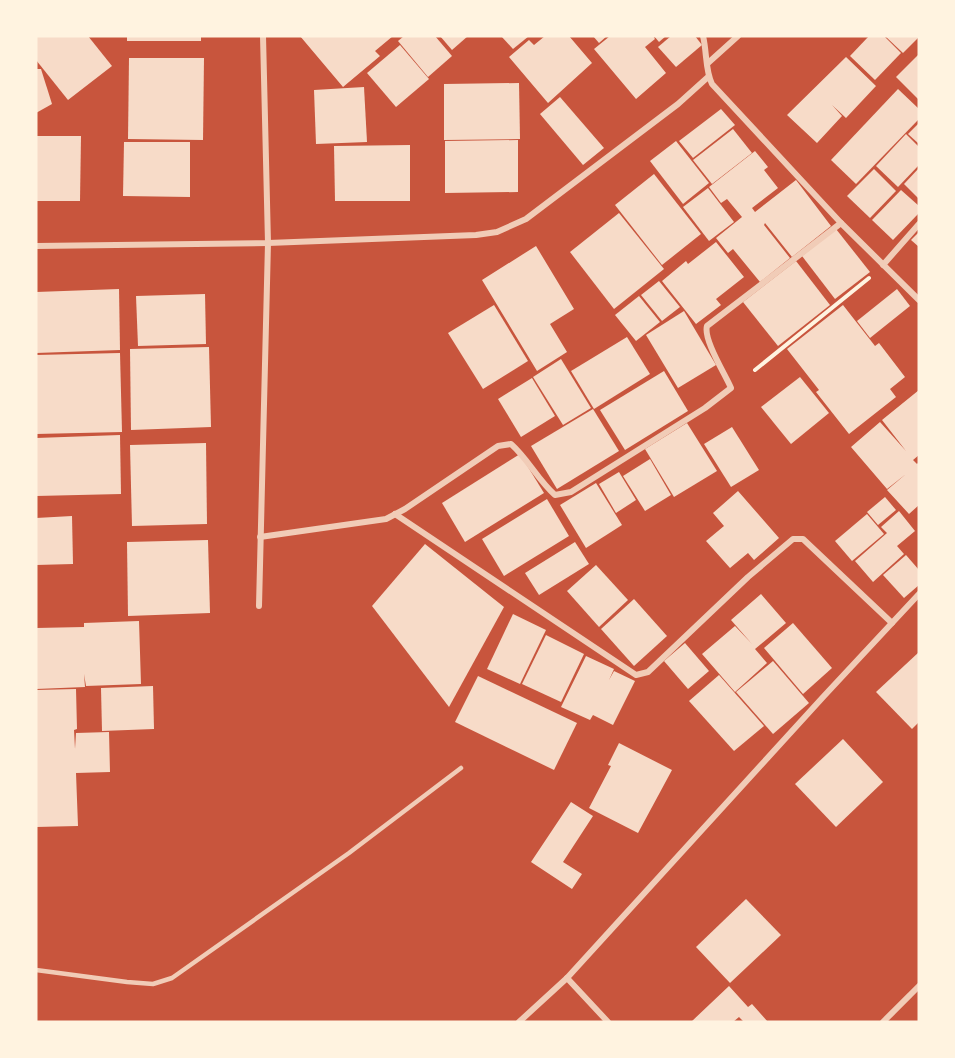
<svg xmlns="http://www.w3.org/2000/svg" width="955" height="1058" font-family="'Work Sans',sans-serif">
<rect width="100%" height="100%" fill="#c8553d"/>
<!-- building -->
<g fill="#f7dbc8">
<polygon points="36,36 88,36 112,66 68,100 36,60"/>
<rect x="127" y="36" width="74" height="5"/>
<polygon points="300,36 393,36 375,51 380,56 343,87"/>
<polygon points="404,36 435,36 452,56 428,77 398,41"/>
<polygon points="440,36 468,36 452,50"/>
<polygon points="501,36 529,36 513,49"/>
<polygon points="545,36 569,36 592,63 548,103 509,57 529,40 534,45"/>
<polygon points="593,36 607,36 599,43"/>
<polygon points="610,36 653,36 655,39 645,47 666,73 636,99 594,49"/>
<polygon points="654,36 666,36 659,42"/>
<polygon points="671,36 695,36 702,45 676,67 658,47"/>
<polygon points="869,36 884,36 901,53 875,80 850,56"/>
<polygon points="885,36 919,36 919,37 903,53"/>
<polygon points="400,45 429,79 396,107 367,73"/>
<polygon points="918,55 919,56 919,100 896,77"/>
<polygon points="846,57 876,86 846,118 832,105 842,116 817,143 787,115"/>
<polygon points="129,58 204,58 203,140 128,139"/>
<polygon points="36,69 41,69 52,104 36,113"/>
<polygon points="519,83 520,139 444,140 444,84"/>
<polygon points="364,87 367,142 316,144 314,90"/>
<polygon points="898,89 919,109 919,119 856,184 831,160"/>
<polygon points="560,97 604,148 583,165 540,114"/>
<polygon points="721,109 735,125 693,158 679,141"/>
<polygon points="919,123 919,144 908,134"/>
<polygon points="733,129 752,153 712,184 693,160"/>
<polygon points="906,134 919,147 919,165 898,187 876,166"/>
<polygon points="36,136 81,136 80,201 36,201"/>
<polygon points="518,140 518,192 445,193 445,141"/>
<polygon points="676,141 709,183 683,204 650,161"/>
<polygon points="124,142 190,142 190,197 123,196"/>
<polygon points="410,145 410,201 335,201 334,146"/>
<polygon points="755,151 768,167 764,170 778,188 752,208 755,212 796,180 831,226 792,257 765,223 764,225 790,258 760,282 733,249 728,253 716,238 742,217 727,199 721,203 709,187"/>
<polygon points="919,168 919,199 904,184"/>
<polygon points="874,169 896,191 870,218 847,196"/>
<polygon points="654,174 701,234 662,265 615,205"/>
<polygon points="708,188 734,222 709,241 683,207"/>
<polygon points="901,190 919,206 919,213 893,240 872,220"/>
<polygon points="619,213 664,269 614,309 570,252"/>
<polygon points="836,229 870,272 835,299 802,256"/>
<polygon points="919,232 919,247 911,240"/>
<polygon points="716,242 744,277 716,299 721,305 696,324 662,281 686,261 688,264"/>
<polygon points="536,246 574,309 550,324 567,352 537,371 482,280"/>
<polygon points="796,261 830,305 778,346 743,302"/>
<polygon points="659,281 680,307 662,321 641,295"/>
<polygon points="119,289 120,350 36,353 36,292"/>
<polygon points="897,289 910,306 870,338 857,321"/>
<polygon points="205,294 206,344 138,346 136,296"/>
<polygon points="639,296 660,322 636,341 615,315"/>
<polygon points="494,305 528,361 483,389 448,333"/>
<polygon points="843,305 875,346 879,343 905,377 890,389 896,397 849,434 816,392 819,390 787,349"/>
<polygon points="684,311 716,365 678,388 646,335"/>
<polygon points="627,337 650,374 594,409 571,371"/>
<polygon points="209,347 211,427 131,430 130,349"/>
<polygon points="120,353 122,432 36,434 36,355"/>
<polygon points="561,359 591,408 563,425 533,377"/>
<polygon points="664,371 688,411 625,450 600,410"/>
<polygon points="800,377 829,413 791,444 761,407"/>
<polygon points="532,378 555,416 521,437 498,399"/>
<polygon points="919,390 919,455 913,460 917,464 919,462 919,505 909,514 887,490 906,474 887,489 851,447 880,422 906,451 882,420"/>
<polygon points="593,409 619,451 557,489 531,446"/>
<polygon points="687,423 717,471 674,497 645,449"/>
<polygon points="732,427 759,470 731,487 704,444"/>
<polygon points="120,435 121,494 36,496 36,438"/>
<polygon points="206,443 207,524 132,526 130,445"/>
<polygon points="520,454 544,493 465,542 442,503"/>
<polygon points="650,459 671,495 645,511 623,476"/>
<polygon points="619,472 636,500 616,513 599,484"/>
<polygon points="596,483 622,525 586,548 560,505"/>
<polygon points="738,491 779,538 754,560 748,553 730,568 706,541 724,526 713,513"/>
<polygon points="885,497 896,510 878,525 867,512"/>
<polygon points="547,499 569,536 504,576 482,539"/>
<polygon points="899,511 915,531 897,546 904,554 873,582 855,561 887,533 881,527"/>
<polygon points="867,514 884,534 852,561 835,541"/>
<polygon points="72,516 73,564 36,565 36,518"/>
<polygon points="208,540 210,613 128,616 127,542"/>
<polygon points="575,542 589,564 539,595 525,573"/>
<polygon points="425,544 504,607 449,707 372,606"/>
<polygon points="906,555 919,570 919,585 904,598 883,575"/>
<polygon points="596,565 628,600 599,627 567,591"/>
<polygon points="761,594 786,623 755,649 767,663 735,692 702,654 735,626 752,644 731,620"/>
<polygon points="634,599 667,636 634,666 601,629"/>
<polygon points="513,614 546,630 520,684 487,669"/>
<polygon points="139,621 141,684 86,686 84,674 85,687 36,689 36,628 84,627 84,623"/>
<polygon points="793,623 832,668 803,694 764,648"/>
<polygon points="546,635 584,654 561,702 522,684"/>
<polygon points="685,643 709,671 688,689 664,661"/>
<polygon points="919,652 919,722 912,729 876,692"/>
<polygon points="586,656 614,669 609,680 614,671 635,681 613,725 593,715 590,720 561,707"/>
<polygon points="773,661 809,703 773,734 736,692"/>
<polygon points="719,675 764,726 734,751 689,701"/>
<polygon points="478,676 577,723 554,770 455,722"/>
<polygon points="153,686 154,729 102,731 101,688"/>
<polygon points="76,689 77,729 74,730 75,749 76,733 109,732 110,772 76,773 78,826 36,827 36,690"/>
<polygon points="843,739 883,782 836,827 795,784"/>
<polygon points="619,743 672,770 638,833 589,808 611,766 608,765"/>
<polygon points="571,802 593,816 563,862 582,874 572,889 531,862"/>
<polygon points="746,899 781,935 730,983 696,947"/>
<polygon points="729,986 748,1007 752,1004 768,1022 744,1022 739,1017 733,1022 691,1022"/>
</g>
<g fill="none" stroke-linecap="round" stroke-linejoin="round">
<!-- path -->
<polyline stroke="#fff3e0" stroke-width="4" points="755,370 869,278"/>
<!-- service -->
<polyline stroke="#f1ccb7" stroke-width="4.5" points="36,970 127,982 153,984 172,978 349,853 461,768"/>
<!-- minor -->
<g stroke="#f1ccb7" stroke-width="6">
<path d="M 703,36 C 707,52 705,70 712,84 L 841,223 L 919,300"/>
<polyline points="708,63 738,36"/>
<polyline points="36,246 268,243 476,235 497,232 526,219 678,104 708,77"/>
<polyline points="883,265 919,224"/>
<polyline points="395,514 636,675 648,672 748,577 793,539 803,539 892,623"/>
<path d="M 260,537 L 386,519 L 405,509 L 498,446 L 511,444 C 528,459 538,480 555,495 L 571,492 L 705,408 L 731,388 C 725,374 703,339 707,326 L 841,223"/>
<polyline points="259,606 268,243 263,36"/>
<polyline points="567,978 608,1022"/>
<polyline points="519,1022 567,978 824,696 919,594"/>
<polyline points="883,1022 919,986"/>
</g>
</g>
<!-- border -->
<rect width="955" height="1058" fill="none" stroke="#fff3e0" stroke-width="75"/>
</svg>
